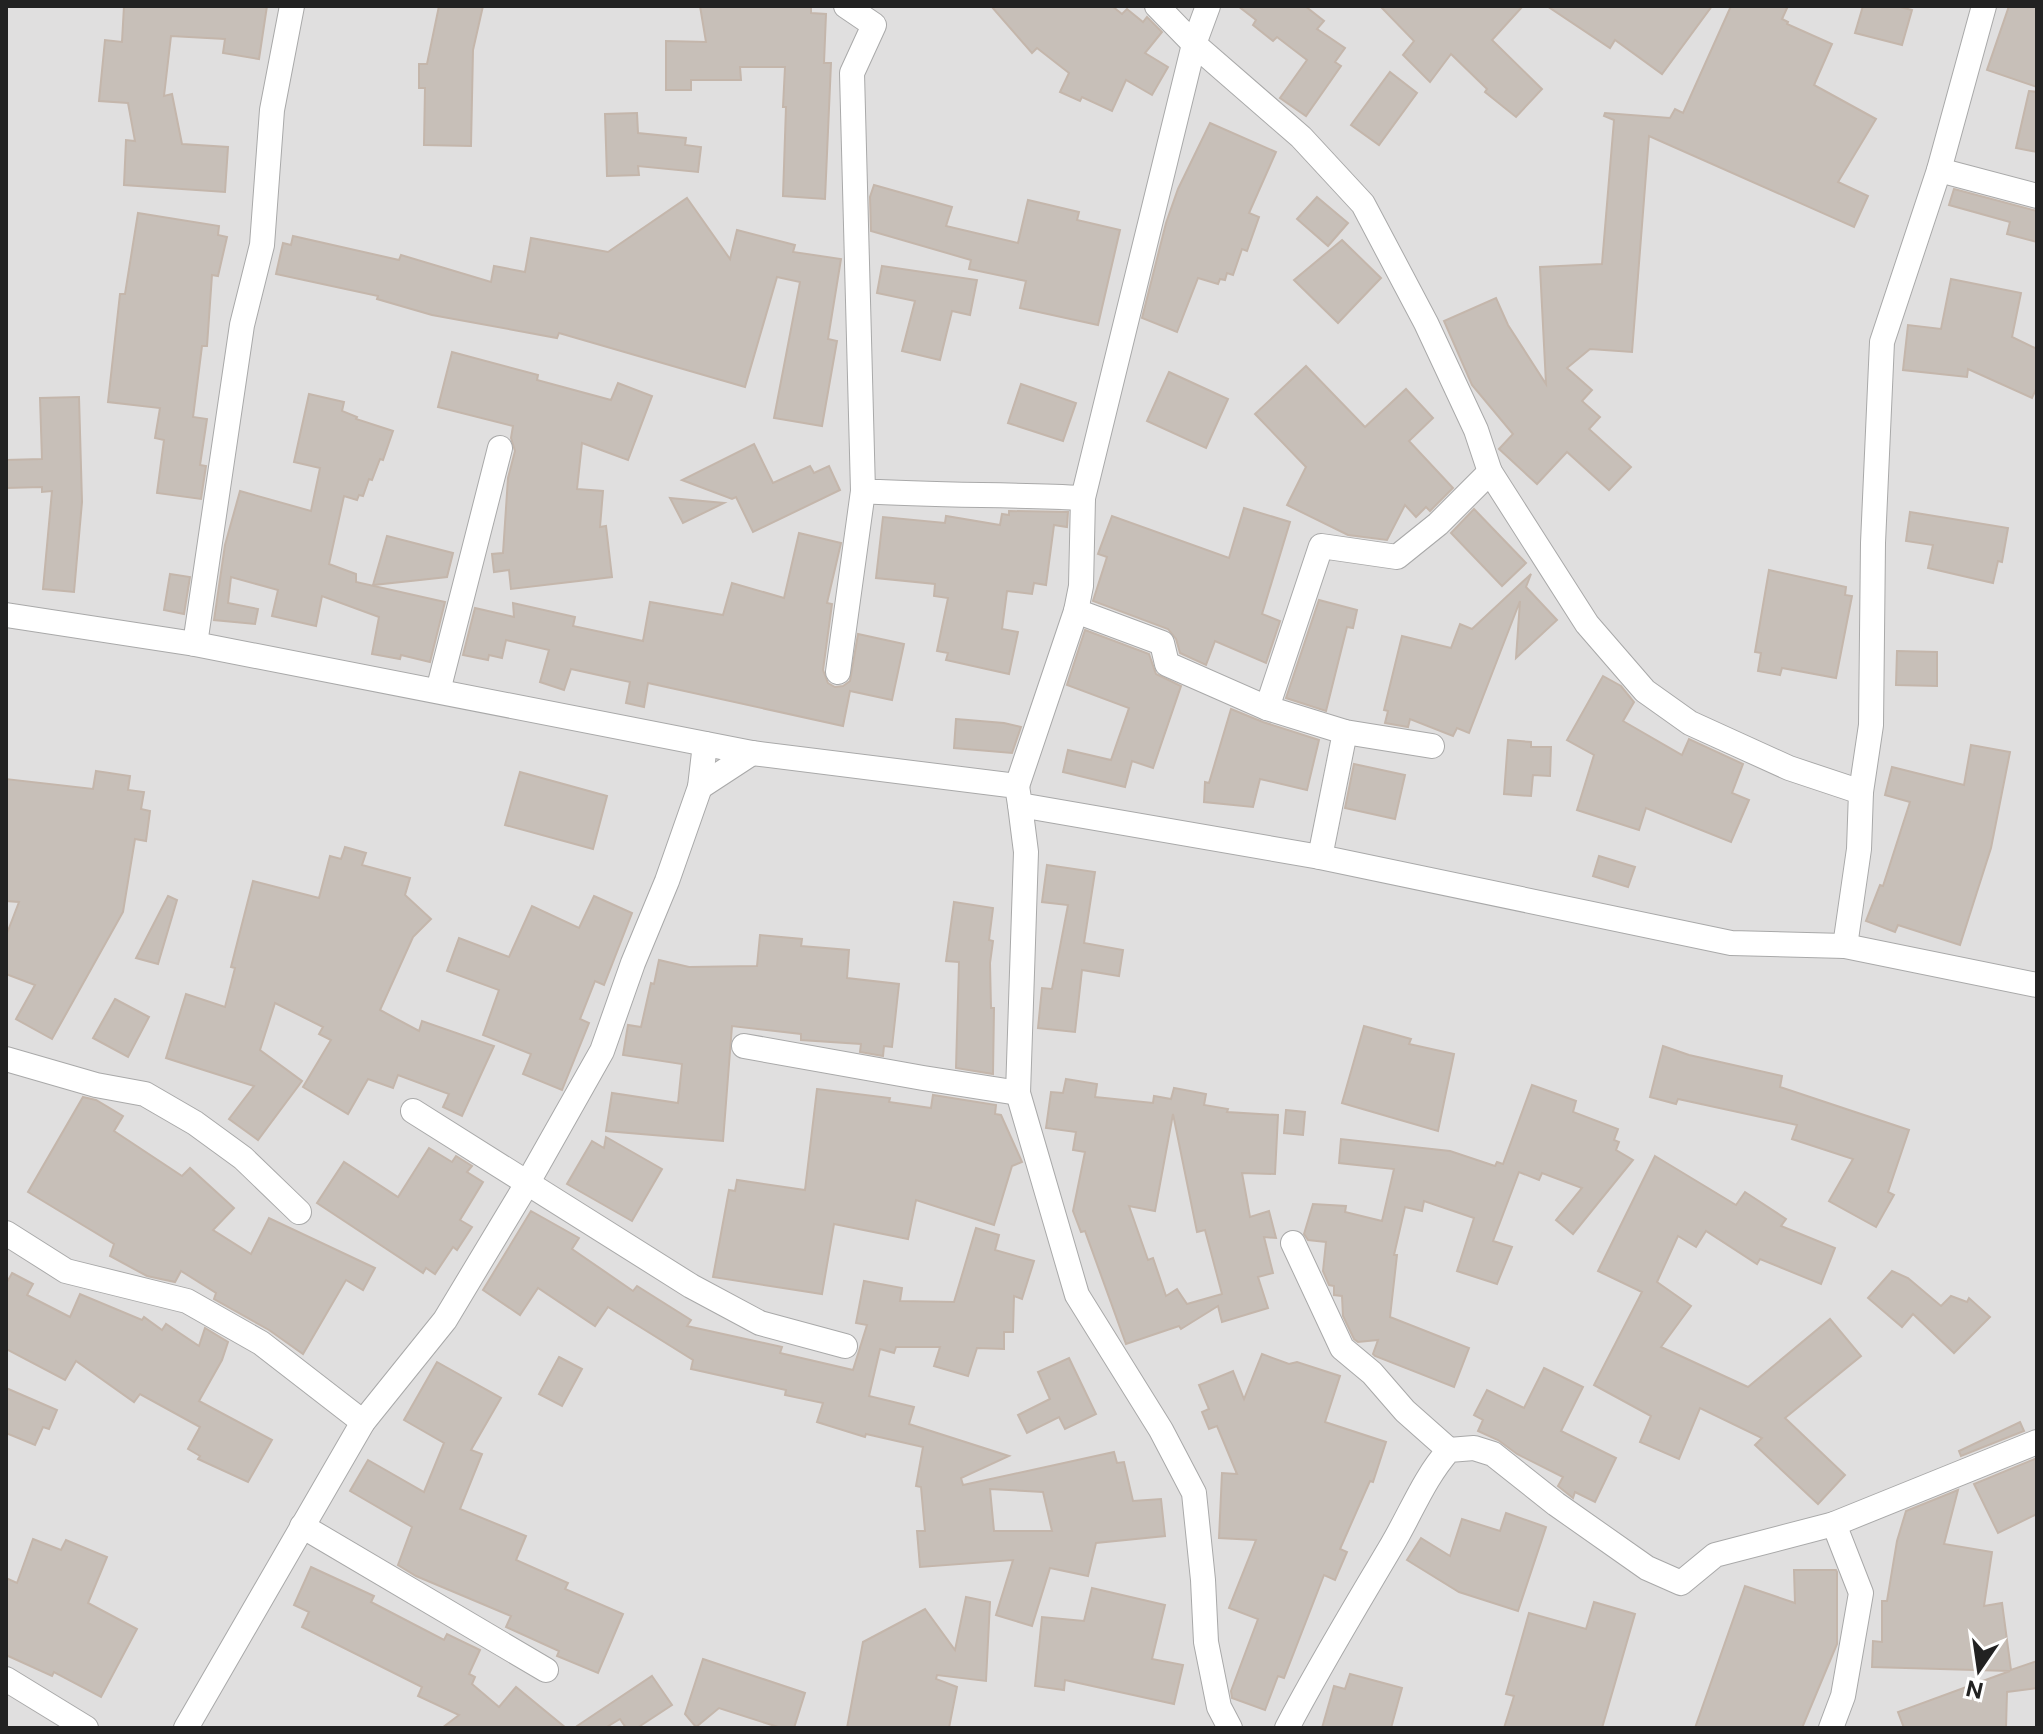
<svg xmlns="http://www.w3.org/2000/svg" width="2043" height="1734" font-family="'Public Sans',sans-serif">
<rect width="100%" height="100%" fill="#f2efe9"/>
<!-- residential -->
<rect fill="#e0dfdf" x="6" y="6" width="2031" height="1722"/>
<!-- building -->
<g fill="#c7bfb8" stroke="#c4b6ab" stroke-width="2" fill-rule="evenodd">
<polygon points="124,6 267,6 259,59 223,53 225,39 171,36 164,96 172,94 182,144 228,147 225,192 124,185 126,140 135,141 128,103 99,101 105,40 122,42"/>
<polygon points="439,6 483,6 473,50 471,146 424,145 425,88 419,88 419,64 427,64"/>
<polygon points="700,6 811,6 811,13 826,14 824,63 831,63 825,199 783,196 786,107 783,107 785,67 740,67 741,80 691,80 691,90 666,90 666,41 706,42"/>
<polygon points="991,6 1112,6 1122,14 1127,9 1143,22 1147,17 1162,32 1145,53 1168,67 1152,95 1126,80 1112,111 1082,97 1080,101 1060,92 1069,73 1037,48 1032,53"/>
<polygon points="1238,6 1305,6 1324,21 1317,29 1345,48 1335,62 1341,66 1306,116 1280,98 1307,60 1277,37 1273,41 1253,25 1256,20"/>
<polygon points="1380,6 1523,6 1492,40 1542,89 1516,117 1485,92 1487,89 1451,54 1430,82 1403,55 1414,41"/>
<polygon points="1547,6 1712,6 1662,74 1615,40 1610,48"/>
<polygon points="1731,6 1788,6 1782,19 1788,22 1787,24 1832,44 1814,85 1876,119 1838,182 1868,196 1854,227 1649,136 1632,352 1590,349 1567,368 1592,390 1582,401 1600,417 1589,429 1631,467 1609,490 1567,452 1537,484 1499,449 1513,434 1472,385 1444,321 1496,298 1508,325 1546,384 1540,267 1602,264 1614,120 1604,116 1605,113 1670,118 1675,109 1683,113"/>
<polygon points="1863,6 1896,6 1912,10 1902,45 1855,33"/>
<polygon points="2009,6 2037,6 2037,87 1987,70"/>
<polygon points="1390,72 1417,93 1379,145 1351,125"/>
<polygon points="2029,91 2037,92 2037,152 2016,148"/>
<polygon points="637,113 638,133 686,138 685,145 701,147 698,172 638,166 639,175 607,176 605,114"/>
<polygon points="1210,123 1276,152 1249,213 1259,217 1247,251 1242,249 1233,275 1227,273 1225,280 1220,279 1218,284 1198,278 1177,332 1142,318 1166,223 1178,189"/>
<polygon points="874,185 952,207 946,226 1018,243 1028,200 1079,212 1077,220 1120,230 1098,325 1020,308 1026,281 969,269 971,260 871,231 870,197"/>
<polygon points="1954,189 2037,211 2037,242 2007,234 2010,222 1949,205"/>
<polygon points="1317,197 1348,223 1328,246 1297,219"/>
<polygon points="687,198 730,259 737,230 795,245 793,252 841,259 828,339 837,341 822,426 774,418 800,282 777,277 745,387 559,333 557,338 432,315 377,299 378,296 276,274 283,243 291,245 293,236 399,260 401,255 491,282 494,266 525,272 531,238 608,252"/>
<polygon points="138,213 219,226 218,235 227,237 218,276 212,275 207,346 202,346 193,417 207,419 200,465 206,466 201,499 157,493 164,440 155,438 160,408 108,402 120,294 125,294"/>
<polygon points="1342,240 1381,278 1338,323 1294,280"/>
<polygon points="882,266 977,280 970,315 952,311 940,360 902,351 915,301 877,293"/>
<polygon points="1951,279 2021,293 2012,337 2037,349 2037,387 2032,398 1968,369 1967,377 1903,370 1908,325 1941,329"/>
<polygon points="452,352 538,375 537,380 611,400 618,383 652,396 628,460 582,443 577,489 603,491 600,527 606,526 612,577 511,589 509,570 494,572 492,554 503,553 508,478 515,451 511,438 513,426 438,407"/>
<polygon points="1306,366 1365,427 1406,389 1433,418 1409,441 1453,488 1430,511 1426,507 1416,517 1405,505 1387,540 1348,535 1287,505 1306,467 1255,414"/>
<polygon points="1169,372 1228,399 1206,448 1147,421"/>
<polygon points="1021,384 1076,403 1063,441 1008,423"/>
<polygon points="309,394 344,402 342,411 357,417 356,419 393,431 383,460 380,459 372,480 369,479 363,496 359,495 357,500 344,496 329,564 356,574 356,582 445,602 430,662 401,655 400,659 372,654 379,617 322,596 316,626 272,616 278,590 231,577 228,603 258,609 255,624 214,620 225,545 240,491 311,511 320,468 294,462"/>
<polygon points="79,397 82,502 74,592 43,589 52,491 42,492 42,487 6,488 6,460 42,459 40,398"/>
<polygon points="754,444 773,483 810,466 814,473 829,466 840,490 753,532 736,497 732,499 682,480"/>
<polygon points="670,498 724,503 683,523"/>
<polygon points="1244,508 1290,522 1262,614 1280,621 1266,663 1215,641 1206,665 1180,653 1176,639 1168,629 1093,601 1107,557 1098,554 1112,516 1229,558"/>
<polygon points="1474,509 1526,563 1502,586 1451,533"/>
<polygon points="1009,511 1068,512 1067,527 1054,525 1046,585 1034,583 1032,594 1007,591 1002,629 1018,632 1009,674 946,660 948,653 937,651 948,598 934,596 935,584 876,578 883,517 945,523 946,516 1000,525 1002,514 1009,515"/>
<polygon points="1910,512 2008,528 2002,562 1998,561 1993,583 1928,568 1933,545 1906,541"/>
<polygon points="799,533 841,543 827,603 832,604 823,670 828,683 835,687 843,686 850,681 858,634 904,644 892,700 850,691 843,726 648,683 644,707 626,703 630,682 571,669 564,690 540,682 549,650 506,640 502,658 489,655 488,660 463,655 475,608 514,617 513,603 575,617 573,626 643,641 650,602 723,615 732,583 784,598"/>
<polygon points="387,536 453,553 447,577 373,585"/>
<polygon points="1769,570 1846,587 1845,595 1852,596 1836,678 1782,668 1780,675 1758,671 1761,653 1755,652"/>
<polygon points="170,574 190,577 184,614 164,610"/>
<polygon points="1531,574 1526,587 1557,620 1516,658 1520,601 1469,733 1457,728 1453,736 1410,719 1408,727 1385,723 1388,711 1384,710 1402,636 1451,648 1460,624 1472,629"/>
<polygon points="1319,600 1357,610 1353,628 1347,627 1326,711 1286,698"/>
<polygon points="1085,630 1149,654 1156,674 1181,686 1153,768 1132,761 1125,787 1063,772 1068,750 1111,760 1129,708 1067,685"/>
<polygon points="1897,651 1937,652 1937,686 1896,685"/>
<polygon points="1603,676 1621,686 1634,702 1623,721 1682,755 1689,739 1743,764 1732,793 1749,800 1731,842 1646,808 1639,830 1577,810 1594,755 1567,740"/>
<polygon points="1231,709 1263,722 1319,740 1307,790 1260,779 1253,807 1204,802 1205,782 1209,783"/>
<polygon points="956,719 1004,723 1021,727 1012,753 954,748"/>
<polygon points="1508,740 1531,742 1531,747 1551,747 1550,776 1533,775 1531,796 1504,794"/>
<polygon points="1971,745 2010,752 1991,848 1960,945 1898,925 1895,932 1866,921 1880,885 1883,886 1910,802 1885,795 1892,767 1964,785"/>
<polygon points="1354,764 1405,775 1395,819 1345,808"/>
<polygon points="96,771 130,776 128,790 144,792 141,809 150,811 146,841 135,839 123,912 52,1039 16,1019 35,985 6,974 6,936 19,902 6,901 6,779 93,789"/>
<polygon points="520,772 607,796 593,849 505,825"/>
<polygon points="345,847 366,853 362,865 410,878 405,895 431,919 413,937 380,1010 419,1031 422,1021 494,1046 462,1116 443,1107 449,1094 398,1075 393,1088 368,1079 348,1114 303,1087 331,1040 319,1034 323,1027 275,1003 260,1050 302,1081 258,1140 229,1119 254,1086 166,1058 186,994 225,1007 235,968 231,967 253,881 319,898 330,856 341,859"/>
<polygon points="1599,856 1635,867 1628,887 1593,876"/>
<polygon points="1047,865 1095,872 1084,943 1123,950 1119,976 1082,970 1075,1032 1038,1028 1042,988 1052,989 1068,905 1042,902"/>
<polygon points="168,896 177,900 158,964 136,958"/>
<polygon points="594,896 632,913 604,985 595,981 580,1019 589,1023 562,1090 523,1074 531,1054 483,1035 499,990 447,971 459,938 509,957 532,906 579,928"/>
<polygon points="954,902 993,908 989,940 993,941 990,963 991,1008 994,1008 993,1074 956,1068 959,962 946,961"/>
<polygon points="760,935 802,939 801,946 849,950 847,978 899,984 892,1047 884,1046 883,1056 860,1052 861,1044 801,1040 801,1034 732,1026 723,1141 606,1131 612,1093 678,1103 682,1064 623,1055 628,1025 641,1027 651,983 654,984 659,960 689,967 757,966"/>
<polygon points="115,999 149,1017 128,1057 93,1038"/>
<polygon points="1364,1026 1411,1039 1409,1044 1454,1054 1438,1131 1342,1103"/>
<polygon points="1663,1046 1689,1055 1782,1076 1780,1087 1909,1130 1888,1192 1894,1195 1876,1227 1829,1201 1853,1159 1792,1139 1797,1125 1678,1099 1676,1104 1650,1097"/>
<path d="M 1066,1079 L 1097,1084 L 1095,1097 L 1153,1103 L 1154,1096 L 1171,1099 L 1174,1088 L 1206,1094 L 1204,1105 L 1228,1109 L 1227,1112 L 1278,1115 L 1275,1174 L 1242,1173 L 1250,1217 L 1269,1211 L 1276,1238 L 1264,1237 L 1273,1273 L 1258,1277 L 1268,1308 L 1222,1322 L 1218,1306 L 1181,1329 L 1179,1326 L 1126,1344 L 1085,1231 L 1081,1232 L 1073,1211 L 1085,1152 L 1073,1150 L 1076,1132 L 1046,1128 L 1051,1092 L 1063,1093 ZM 1173,1114 L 1197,1232 L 1205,1230 L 1222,1294 L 1187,1304 L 1177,1289 L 1166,1296 L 1153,1258 L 1148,1260 L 1129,1206 L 1155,1211 Z"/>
<polygon points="1532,1085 1576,1101 1573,1112 1618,1129 1614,1140 1619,1142 1616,1150 1633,1160 1573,1234 1556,1220 1582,1188 1542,1173 1539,1180 1519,1172 1493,1241 1512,1247 1497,1284 1457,1271 1474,1218 1424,1201 1422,1211 1405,1207 1394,1255 1397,1255 1390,1317 1469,1348 1454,1387 1375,1356 1373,1354 1378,1340 1358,1342 1354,1339 1343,1316 1342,1296 1334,1295 1334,1286 1329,1285 1323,1271 1326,1242 1308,1240 1304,1234 1313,1204 1346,1206 1345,1212 1382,1221 1394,1169 1339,1163 1341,1139 1450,1151 1495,1166 1497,1162 1503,1164"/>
<polygon points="817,1089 890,1098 889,1102 931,1108 933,1095 996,1105 995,1114 1001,1115 1022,1162 1012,1166 994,1225 916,1200 908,1239 834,1224 822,1294 713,1277 729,1190 735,1191 737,1180 805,1190"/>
<polygon points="83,1097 96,1100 123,1116 114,1131 182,1176 190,1168 234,1208 213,1230 251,1254 269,1218 375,1268 363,1290 346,1280 303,1354 269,1330 214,1299 216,1293 181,1271 175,1282 147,1276 110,1256 114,1244 28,1192"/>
<polygon points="1286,1110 1305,1112 1303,1135 1284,1133"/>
<polygon points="606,1137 662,1169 632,1221 567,1184 592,1141 604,1148"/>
<polygon points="429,1148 452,1162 456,1156 472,1166 467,1172 483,1182 460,1220 472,1227 457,1250 453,1247 435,1274 426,1268 423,1273 317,1203 344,1162 398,1197"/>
<polygon points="1655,1156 1736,1205 1745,1192 1786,1219 1781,1226 1835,1248 1821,1284 1760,1259 1757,1264 1706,1231 1696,1247 1678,1236 1657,1282 1691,1306 1661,1347 1748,1387 1830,1319 1861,1356 1785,1418 1845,1475 1818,1504 1755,1445 1762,1438 1700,1408 1679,1459 1640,1442 1651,1416 1594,1385 1642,1292 1598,1271"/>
<path d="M 531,1211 L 579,1238 L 572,1249 L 633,1291 L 637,1286 L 691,1320 L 687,1326 L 782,1347 L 780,1353 L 853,1370 L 867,1325 L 856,1323 L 864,1281 L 902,1288 L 900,1301 L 954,1302 L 976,1228 L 999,1235 L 995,1250 L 1034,1261 L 1022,1299 L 1014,1296 L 1013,1332 L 1004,1332 L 1004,1349 L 977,1348 L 968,1376 L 934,1366 L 940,1347 L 896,1347 L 894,1353 L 880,1349 L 869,1396 L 914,1407 L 909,1424 L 1009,1456 L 961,1478 L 963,1485 L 1114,1452 L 1117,1463 L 1124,1462 L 1133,1501 L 1161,1499 L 1165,1536 L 1096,1543 L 1088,1576 L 1050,1568 L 1032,1626 L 996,1615 L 1013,1560 L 920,1567 L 917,1531 L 925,1531 L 921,1487 L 916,1486 L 923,1447 L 866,1434 L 865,1437 L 817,1422 L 823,1403 L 785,1395 L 786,1390 L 691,1369 L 693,1360 L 608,1307 L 595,1326 L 538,1288 L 520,1315 L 483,1290 ZM 990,1489 L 1043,1492 L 1052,1531 L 994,1531 Z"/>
<polygon points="1892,1271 1908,1278 1941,1306 1951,1296 1967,1302 1969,1298 1990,1317 1954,1353 1913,1314 1902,1327 1868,1298"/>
<polygon points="12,1273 33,1284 27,1295 70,1317 80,1294 142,1320 144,1317 162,1330 166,1324 199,1346 205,1328 228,1342 222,1360 199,1401 272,1440 248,1482 198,1459 200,1456 188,1449 200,1427 140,1394 134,1402 76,1361 65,1380 6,1349 6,1284"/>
<polygon points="1262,1354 1289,1364 1297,1362 1340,1376 1325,1422 1386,1442 1373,1482 1370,1481 1340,1549 1347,1552 1335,1580 1324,1575 1284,1678 1278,1676 1265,1710 1232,1698 1231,1691 1258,1619 1229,1608 1256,1540 1219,1538 1222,1473 1237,1474 1217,1426 1209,1429 1202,1412 1209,1409 1199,1385 1233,1371 1244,1399"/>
<polygon points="559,1357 582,1369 562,1406 539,1394"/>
<polygon points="1069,1358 1096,1414 1065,1429 1059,1417 1027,1433 1018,1415 1050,1399 1038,1372"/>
<polygon points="437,1362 501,1398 471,1450 482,1454 460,1509 526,1536 516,1560 568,1583 565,1589 623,1614 598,1673 557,1656 559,1651 506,1627 511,1616 416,1576 398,1565 412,1527 350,1491 368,1460 424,1492 444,1443 404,1420"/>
<polygon points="1544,1368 1583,1387 1561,1431 1616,1458 1595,1502 1575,1492 1573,1498 1558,1486 1563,1477 1517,1454 1498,1440 1478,1431 1483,1420 1474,1415 1487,1390 1524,1408"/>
<polygon points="6,1388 57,1410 49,1429 43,1427 35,1445 6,1433"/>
<polygon points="2020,1422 2024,1431 1961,1456 1959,1451"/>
<polygon points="2037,1458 2037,1514 1998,1533 1974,1484"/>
<polygon points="1958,1490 1944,1544 1992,1552 1984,1606 2002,1603 2011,1670 2037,1661 2037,1688 2007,1692 2006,1728 1904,1728 1898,1712 2010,1671 1872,1667 1873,1641 1882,1642 1882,1601 1887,1601 1897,1541 1906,1511"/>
<polygon points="1506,1513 1546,1527 1518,1611 1459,1592 1407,1560 1421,1538 1450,1556 1462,1519 1500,1531"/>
<polygon points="33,1539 61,1550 66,1540 107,1557 88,1603 137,1629 101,1697 54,1672 52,1676 6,1655 6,1578 17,1583"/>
<polygon points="311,1567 374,1596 371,1602 444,1640 447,1634 480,1650 469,1674 475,1677 472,1684 499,1707 516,1687 566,1728 442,1728 459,1715 418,1696 422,1687 302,1627 309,1612 294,1605"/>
<polygon points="1794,1570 1836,1570 1837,1572 1837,1644 1802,1728 1695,1728 1745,1586 1795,1603"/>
<polygon points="1092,1588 1165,1605 1152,1659 1183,1665 1174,1704 1065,1680 1064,1690 1035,1686 1042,1617 1084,1621"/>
<polygon points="966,1597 990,1602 986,1681 937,1675 936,1679 957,1687 949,1728 847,1728 863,1642 925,1609 955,1650"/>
<polygon points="1594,1602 1635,1614 1602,1728 1504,1728 1514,1696 1506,1694 1529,1613 1586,1629"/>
<polygon points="703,1659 805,1693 794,1728 781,1728 719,1708 696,1727 685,1714"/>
<polygon points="1350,1674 1402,1688 1391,1728 1322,1728 1334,1686 1345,1689"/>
<polygon points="652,1676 672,1705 637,1728 626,1728 620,1719 605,1728 578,1728 577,1726"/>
</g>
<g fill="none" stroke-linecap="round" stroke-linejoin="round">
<defs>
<g id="minor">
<path d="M 846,6 L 874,25 L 852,73 L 863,491 C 936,496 1010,494 1083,498"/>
<polyline points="1157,6 1194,44 1301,137 1363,204 1426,323 1476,430 1490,472 1587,624 1645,691 1690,723 1789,768 1861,792"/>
<polyline points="1939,170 2037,196"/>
<polyline points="1076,611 1162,643 1167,664 1267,708 1345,732 1432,746"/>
<polyline points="6,615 195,644 752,753 1017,786 1020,805 1320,857 1731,943 1845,946 2037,985"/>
<polyline points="195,644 242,325 262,245 272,110 292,6"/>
<polyline points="838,672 863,491"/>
<polyline points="438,691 500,448"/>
<polyline points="1267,708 1321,546 1397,557 1438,524 1490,472"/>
<polyline points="1017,786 1076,611 1081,586 1083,498 1194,44 1208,6"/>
<polyline points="700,787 752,753"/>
<polyline points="1020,805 1026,852 1018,1093 1077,1295 1161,1430 1194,1493 1203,1580 1206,1642 1219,1707 1230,1728"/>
<polyline points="1320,857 1345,732"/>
<polyline points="1845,946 1859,849 1861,792 1871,725 1873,543 1882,342 1939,170 1984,6"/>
<polyline points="744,1046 923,1078 1018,1093"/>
<polyline points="6,1059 96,1085 145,1094 195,1123 243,1158 299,1212"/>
<polyline points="413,1111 691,1286 760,1323 845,1346"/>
<polyline points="6,1233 66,1271 187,1301 261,1343 363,1422"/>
<polyline points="1293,1243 1342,1348 1372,1373 1405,1411 1449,1450"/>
<polyline points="1834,1524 2037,1442"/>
<polyline points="302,1526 546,1670"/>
<polyline points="6,1679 86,1728"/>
<polyline points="186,1728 363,1422 445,1320 528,1182 602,1051 633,963 667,881 700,787 705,744"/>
<path d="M 1287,1728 C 1320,1665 1356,1606 1392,1545 C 1411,1513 1424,1478 1449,1450 L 1474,1448 L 1493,1454 L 1556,1504 L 1647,1568 L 1681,1583 L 1715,1555 L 1834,1524 L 1861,1593 L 1843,1696 L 1831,1728"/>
</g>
</defs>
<!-- minor casing -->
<use href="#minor" stroke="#a9a9a9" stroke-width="26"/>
<!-- minor -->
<use href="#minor" stroke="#fff" stroke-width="24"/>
</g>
<!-- border -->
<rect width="2043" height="1734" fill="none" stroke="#222222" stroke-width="16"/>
<!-- north arrow -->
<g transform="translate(1979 1670) rotate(193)" stroke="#ffffff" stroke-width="6" paint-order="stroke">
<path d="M0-6L14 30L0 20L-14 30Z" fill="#222222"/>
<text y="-12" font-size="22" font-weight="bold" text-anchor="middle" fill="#222222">N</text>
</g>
</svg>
